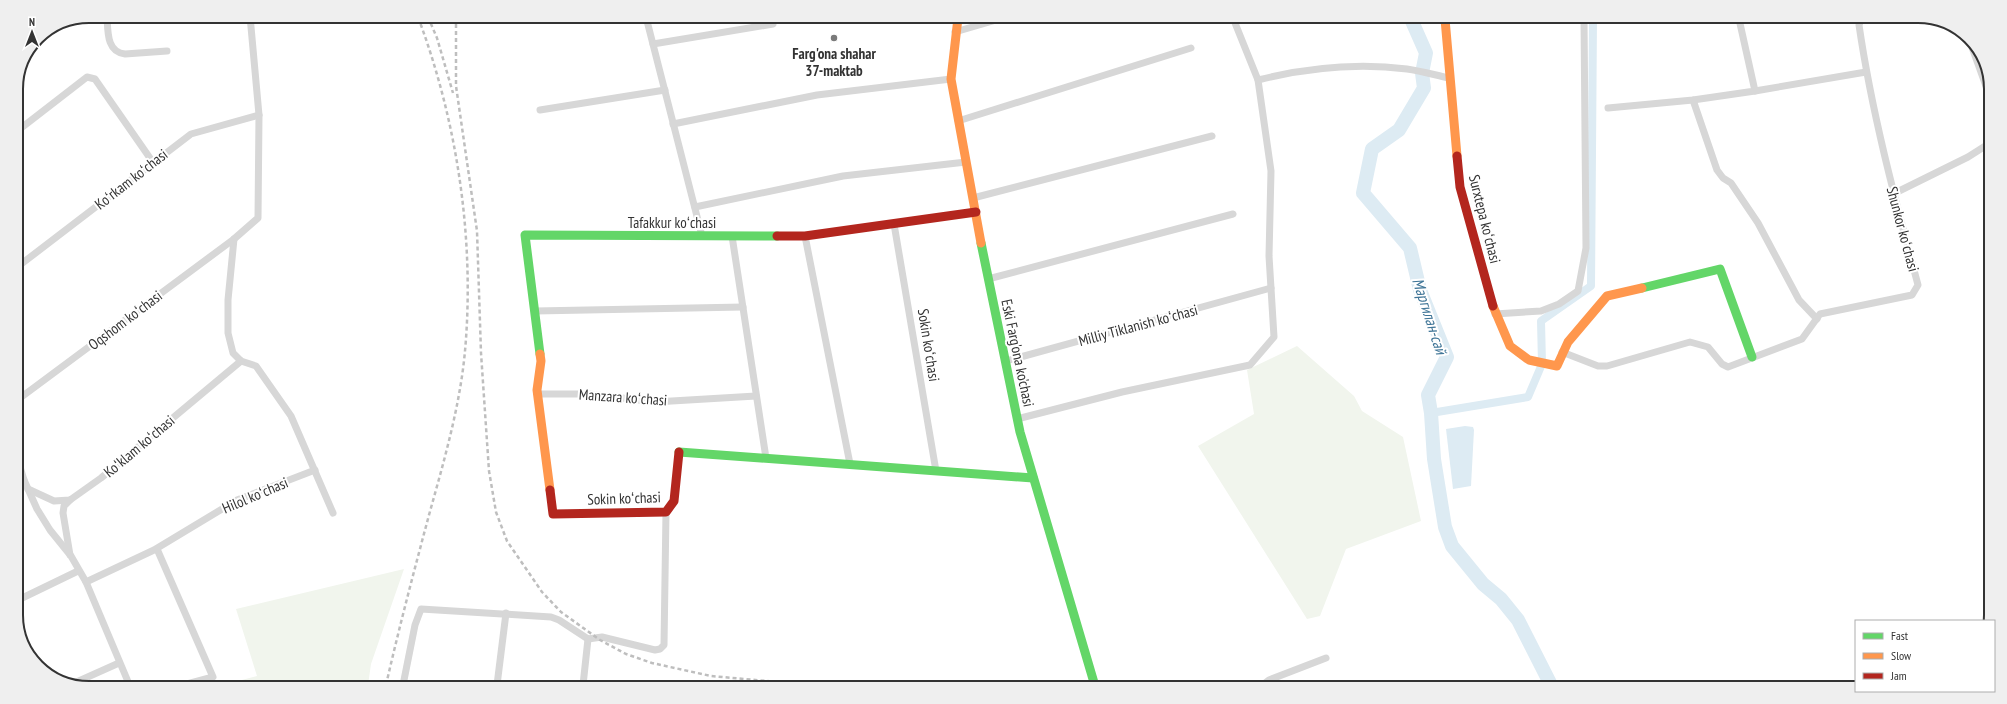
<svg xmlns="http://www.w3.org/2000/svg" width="2007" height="704" font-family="'PT Sans Narrow',sans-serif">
<rect width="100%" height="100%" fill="#fff"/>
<!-- green -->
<g fill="#f1f5ed">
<polygon points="1297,346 1354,396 1362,411 1403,437 1421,521 1346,549 1320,616 1307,619 1198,446 1254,414 1247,370"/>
<polygon points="404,569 371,664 368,685 223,685 257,676 236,609"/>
</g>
<!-- water -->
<polygon fill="#ddebf3" points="1465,426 1473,427 1474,430 1471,486 1453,489 1446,429"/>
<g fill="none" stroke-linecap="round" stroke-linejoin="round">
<!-- canal -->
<polyline stroke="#ddebf3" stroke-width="8" points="1431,413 1528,397 1542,364 1541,321 1591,286 1593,19"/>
<!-- river -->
<polyline stroke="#ddebf3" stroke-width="14" points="1411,19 1426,53 1422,73 1424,88 1399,130 1372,149 1363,193 1410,248 1420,290 1447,357 1428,395 1431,413 1434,459 1445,527 1452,546 1483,584 1501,599 1518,620 1552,687"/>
<!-- street -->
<g stroke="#d7d7d7" stroke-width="7">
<path d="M 107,16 C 108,30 106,52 125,54 L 167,51"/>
<polyline points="646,17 702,236"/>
<polyline points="955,32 1003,18"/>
<polyline points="1969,39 1986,86 1991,91"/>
<polyline points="653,44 773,24"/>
<path d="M 1258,80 C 1306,68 1358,63 1407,69 C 1421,71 1435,75 1449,78"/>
<polyline points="1755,91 1866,72"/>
<polyline points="1693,100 1717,170 1723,178 1731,183 1758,223 1799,300 1817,319"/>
<polyline points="1608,108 1693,100 1755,91 1739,19"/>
<polyline points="540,110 665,90"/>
<polyline points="958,121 1191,48"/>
<polyline points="673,124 817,95 951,79"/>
<polyline points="16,132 87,77 95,79 152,161"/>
<polyline points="1893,194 1968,157 1990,143"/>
<polyline points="973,198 1212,136"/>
<polyline points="695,207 843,176 966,162"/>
<polyline points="894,224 936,471"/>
<polyline points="732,236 766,458"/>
<polyline points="805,236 850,464"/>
<polyline points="234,239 228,300 228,333 233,353 241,361 256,366 291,416 333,513"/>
<polyline points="16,268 191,134 259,115"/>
<polyline points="988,279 1233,214"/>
<polyline points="535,311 743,307"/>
<polyline points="1495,314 1541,311 1559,304 1578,291 1586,248 1584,19"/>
<path d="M 1562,352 L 1598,366 L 1607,366 L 1690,342 L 1708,347 L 1722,364 L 1728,367 L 1802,339 L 1820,314 L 1912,295 L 1918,285 C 1895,199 1872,114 1859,25 L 1861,20"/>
<polyline points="1006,361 1271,288"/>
<polyline points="537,394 589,394 655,402 756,396"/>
<polyline points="16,401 234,239 258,218 259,115 250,16"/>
<polyline points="1017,419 1122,392 1250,365 1274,337 1269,256 1271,171 1258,80 1233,18"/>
<polyline points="16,454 24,480 37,509 50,530 71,556 86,582 129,684"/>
<polyline points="16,484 24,480"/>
<polyline points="28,489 54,501 70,500 101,478 241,361"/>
<polyline points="70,500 64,506 63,513 70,555"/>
<polyline points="157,549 213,677 187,684"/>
<polyline points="86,582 154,550 237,500 315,470"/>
<polyline points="16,601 78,571"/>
<polyline points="588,639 602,637 655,650 660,649 664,645 666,512"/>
<polyline points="72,684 119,663"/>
<polyline points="403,685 415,625 421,609 551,617 559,620 588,639"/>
<polyline points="497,685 506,613"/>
<polyline points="583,685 588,639"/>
<polyline points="1260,687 1269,680 1326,658"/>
</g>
<!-- fast -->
<g stroke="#63d668" stroke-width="9">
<polyline points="981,243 1020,432 1095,686"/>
<polyline points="1642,288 1720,269 1752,357"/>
<polyline points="540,354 525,235 777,236"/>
<polyline points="679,452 1033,478"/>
</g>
<!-- slow -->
<g stroke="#ff974d" stroke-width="9">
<polyline points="958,18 951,79 981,243"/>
<polyline points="1445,19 1457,156"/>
<polyline points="1493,306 1510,346 1529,360 1557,366 1568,342 1607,296 1642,288"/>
<polyline points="540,354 541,361 537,390 550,490"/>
</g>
<!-- jam -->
<g stroke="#b3261e" stroke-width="9">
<polyline points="1457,156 1460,187 1493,306"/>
<polyline points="777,236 805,236 976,212"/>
<polyline points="550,490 553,514 666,512 674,501 679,452"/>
</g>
<!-- rail -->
<g stroke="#bebebe" stroke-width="2.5" stroke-dasharray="4 3" stroke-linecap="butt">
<polyline points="428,17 437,38 453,93"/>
<polyline points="456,17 456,86 477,231 481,353 489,471 496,512 507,541 542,592 561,612 600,640 626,654 652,663 711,676 822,686"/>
<path d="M 386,685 C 399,628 414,571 429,515 C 444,461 460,406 465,351 C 475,239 457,121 418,17"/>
</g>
</g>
<!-- markers -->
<circle fill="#7a7a7a" stroke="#fff" stroke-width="1.5" cx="834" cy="38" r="4"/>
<g text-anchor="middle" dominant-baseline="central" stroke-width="4" stroke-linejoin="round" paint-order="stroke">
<!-- poi labels -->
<g font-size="15" font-weight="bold" fill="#333" stroke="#fff">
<text x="834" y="53">Farg'ona shahar<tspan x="834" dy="17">37-maktab</tspan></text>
</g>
<!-- street labels -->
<g font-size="15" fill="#333" stroke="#fff">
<text transform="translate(131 179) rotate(-38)">Koʻrkam koʻchasi</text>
<text transform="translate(1485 219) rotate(76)">Surxtepa koʻchasi</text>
<text x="672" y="222">Tafakkur koʻchasi</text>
<text transform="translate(1903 229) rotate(75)">Shunkor koʻchasi</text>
<text transform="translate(125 320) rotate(-37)">Oqshom koʻchasi</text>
<text transform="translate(1138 325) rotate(-15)">Milliy Tiklanish koʻchasi</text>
<text transform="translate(929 345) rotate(81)">Sokin koʻchasi</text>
<text transform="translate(1018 353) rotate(78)">Eski Farg'ona ko'chasi</text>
<text transform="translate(623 397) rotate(4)">Manzara koʻchasi</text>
<text transform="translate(139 446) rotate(-40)">Koʻklam koʻchasi</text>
<text transform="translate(255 495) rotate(-23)">Hilol koʻchasi</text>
<text transform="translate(624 498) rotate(-2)">Sokin koʻchasi</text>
</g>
<!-- water labels -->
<g font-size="16" font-style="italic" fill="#3f7597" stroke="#fff">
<text transform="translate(1430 316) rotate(72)">Маргилан-сай</text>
</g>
</g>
<!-- crop -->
<path d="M0 0H2007V704H0ZM89 23H1918A66 66 0 0 1 1984 89V615A66 66 0 0 1 1918 681H89A66 66 0 0 1 23 615V89A66 66 0 0 1 89 23Z" fill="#efefef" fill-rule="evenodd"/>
<path fill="none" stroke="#333" stroke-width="2" d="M89 23H1918A66 66 0 0 1 1984 89V615A66 66 0 0 1 1918 681H89A66 66 0 0 1 23 615V89A66 66 0 0 1 89 23Z"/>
<!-- legend -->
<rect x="1855" y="620" width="140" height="72" fill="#ffffff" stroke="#adadad"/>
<rect x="1863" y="633" width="20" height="6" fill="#63d668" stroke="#adadad"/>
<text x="1891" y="640" font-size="12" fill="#333333">Fast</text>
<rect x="1863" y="653" width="20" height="6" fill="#ff974d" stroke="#adadad"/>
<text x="1891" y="660" font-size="12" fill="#333333">Slow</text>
<rect x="1863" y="673" width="20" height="6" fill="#b3261e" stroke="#adadad"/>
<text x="1891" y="680" font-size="12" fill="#333333">Jam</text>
<!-- north arrow -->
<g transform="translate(32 32)" stroke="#ffffff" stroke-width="3" paint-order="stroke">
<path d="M0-3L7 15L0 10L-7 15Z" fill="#333333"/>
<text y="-6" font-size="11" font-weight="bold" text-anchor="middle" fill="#333333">N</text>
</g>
</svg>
